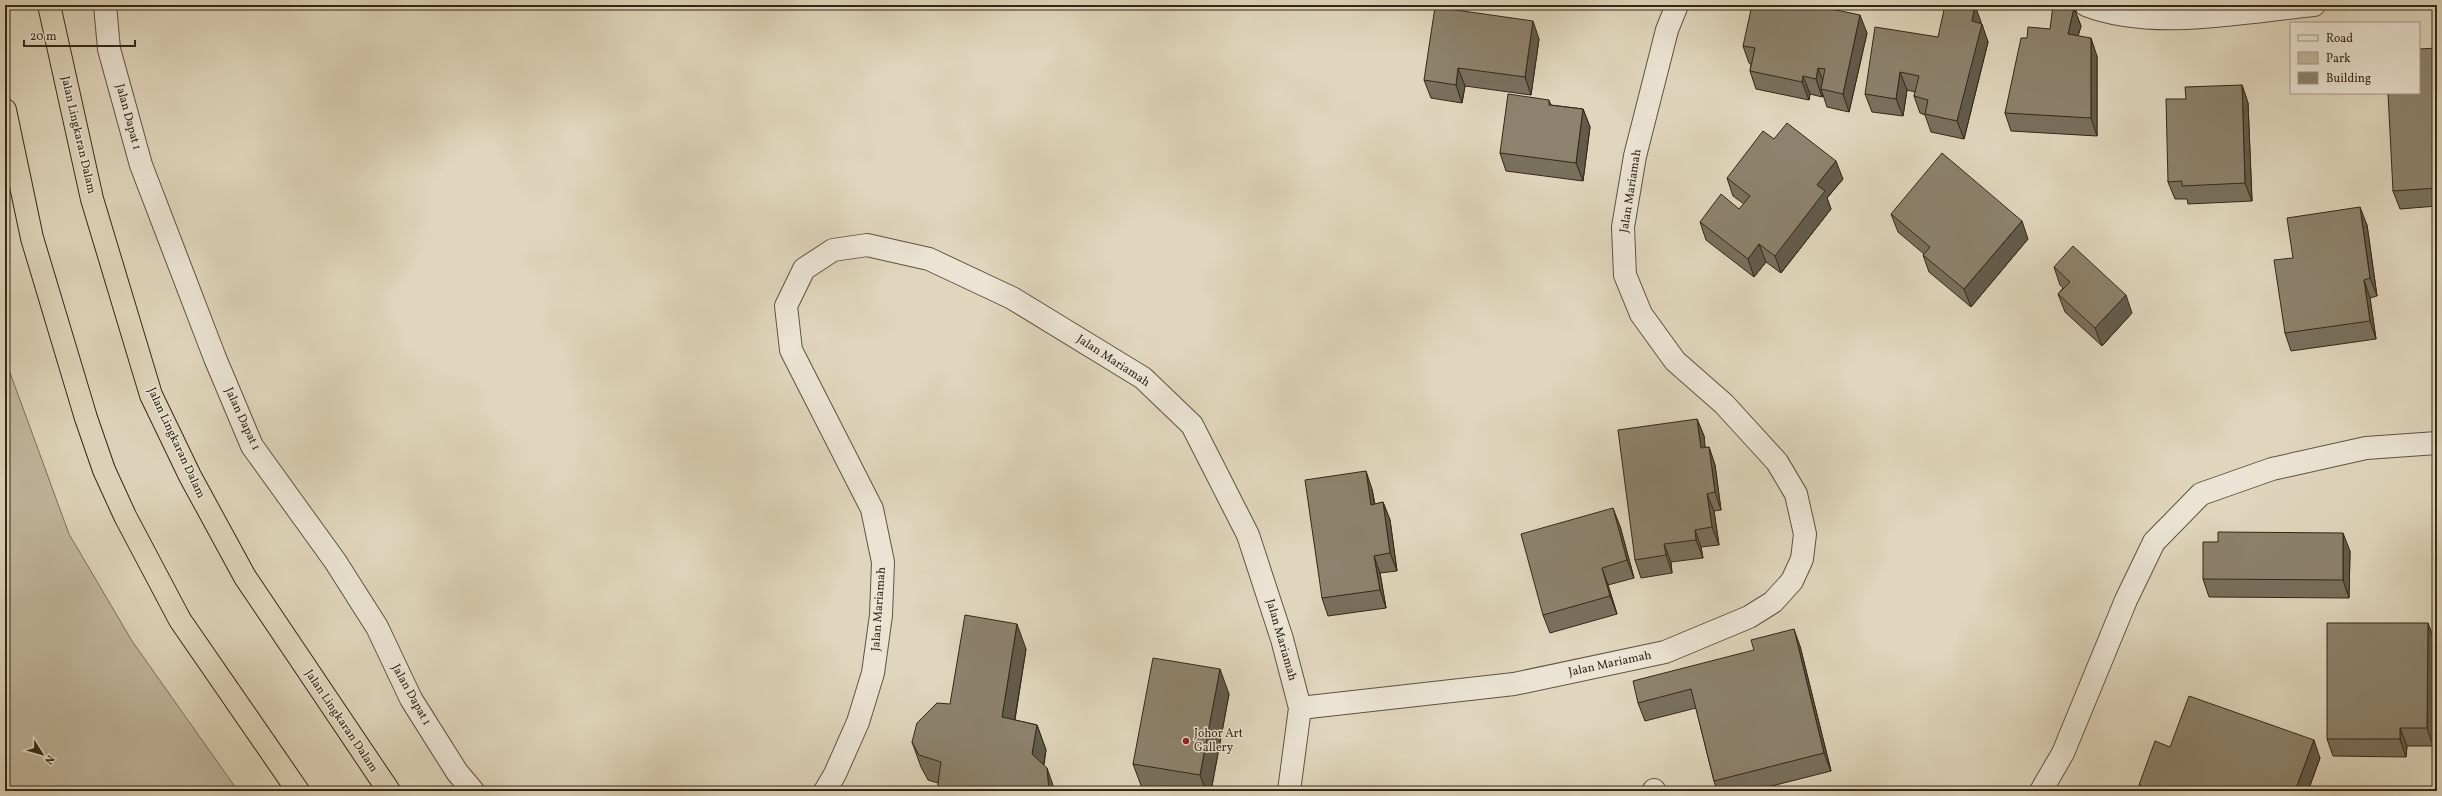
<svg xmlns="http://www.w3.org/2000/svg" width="2442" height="796" font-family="Vollkorn,serif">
<rect width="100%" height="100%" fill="#e0d6bd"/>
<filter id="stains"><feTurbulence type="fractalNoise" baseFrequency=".005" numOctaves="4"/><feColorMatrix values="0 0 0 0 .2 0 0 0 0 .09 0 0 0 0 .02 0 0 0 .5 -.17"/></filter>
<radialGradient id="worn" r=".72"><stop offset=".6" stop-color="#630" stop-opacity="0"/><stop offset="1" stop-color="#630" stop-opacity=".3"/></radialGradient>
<!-- green -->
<polygon fill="#c3b8a1" stroke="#7c705c" points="5,359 69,534 132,641 238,791 5,791"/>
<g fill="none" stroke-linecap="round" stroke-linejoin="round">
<defs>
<g id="minor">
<polyline points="105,5 109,49 141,165 215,358 252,446 335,561 377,627 411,699 457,772 473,791"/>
<path d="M 2086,5 C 2152,31 2244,12 2314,5"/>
<polyline points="1300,708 1514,684 1665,652 1749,617 1773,602 1792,581 1802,559 1805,534 1796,494 1777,462 1724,404 1675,361 1641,314 1625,275 1623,227 1635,156 1667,30 1677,5"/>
<polyline points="825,791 835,774 858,722 873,673 881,615 883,562 872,509 791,350 786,306 804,269 833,250 867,245 929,259 1012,298 1143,378 1192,425 1248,535 1282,639 1300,708 1289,791"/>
<polyline points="1654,791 1654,790"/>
<polyline points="2041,791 2063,753 2126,600 2154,542 2201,494 2272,469 2366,448 2437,443"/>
</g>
<g id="highway">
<polyline points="49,5 92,199 151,395 190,476 245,577 389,791"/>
<polyline points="5,110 32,238 86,418 104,470 125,516 180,620 298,791"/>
</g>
</defs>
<!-- minor casing -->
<use href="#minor" stroke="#5f5340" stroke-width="24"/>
<!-- highway casing -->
<use href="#highway" stroke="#342717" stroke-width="24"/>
<!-- minor -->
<use href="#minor" stroke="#ebe4d4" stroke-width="22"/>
<!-- highway -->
<use href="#highway" stroke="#e0d6bd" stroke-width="22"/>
</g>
<!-- wall -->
<g fill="#79705e" stroke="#342717">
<polygon points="1430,5 1488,5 1488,9"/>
<polygon points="2074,8 2081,26 2078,35 2097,56 2097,136 2011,131 2005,113 2027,38 2050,29"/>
<polygon points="1837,10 1867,33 1849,112 1827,107 1823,95 1822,97 1810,94 1809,100 1756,89 1750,71 1751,64 1749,63 1743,46"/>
<polygon points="1981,22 1981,24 1988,42 1964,139 1931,132 1925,115 1920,113 1914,96 1915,92 1907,90 1903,116 1872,112 1865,94 1938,37"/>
<polygon points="1539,39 1531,95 1465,86 1462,103 1431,98 1424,80"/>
<polygon points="2437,48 2437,206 2400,209 2393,191 2419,93"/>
<polygon points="2242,85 2248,103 2252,201 2188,204 2187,199 2175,199 2168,182 2186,99"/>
<polygon points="1549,100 1551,105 1583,109 1590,127 1583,181 1506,171 1500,153"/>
<polygon points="1774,139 1843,179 1827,198 1831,209 1781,273 1766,262 1754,277 1706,240 1700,222 1739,209 1744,204 1733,196 1727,178"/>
<polygon points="1891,214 2028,239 1971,307 1929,272 1923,255 1924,254 1898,232"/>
<polygon points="2367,225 2377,296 2370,298 2376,339 2291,351 2285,333 2293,258"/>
<polygon points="2054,267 2132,313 2102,346 2065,312 2058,294 2063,288 2060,285"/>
<polygon points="1697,419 1704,436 1705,448 1709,447 1715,465 1721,510 1714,511 1719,545 1701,547 1703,558 1671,562 1672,573 1641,578 1635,560"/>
<polygon points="1372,489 1375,504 1383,502 1390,520 1397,571 1380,573 1386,608 1328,616 1322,598"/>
<polygon points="1620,526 1634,578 1608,585 1617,614 1550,633 1543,615"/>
<polygon points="2350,551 2349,598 2209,597 2203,579"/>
<polygon points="2428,623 2434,640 2433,746 2407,746 2406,757 2333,756 2327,739"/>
<polygon points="1800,646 1831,771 1752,791 1717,791 1714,781 1696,708 1645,721 1638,703"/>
<polygon points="1026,649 1015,720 1037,725 1046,750 1044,765 938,783 928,780 921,767 912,742 950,704"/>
<polygon points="1229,694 1211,791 1157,791 1142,788 1133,764"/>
<polygon points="2170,747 2320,758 2308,791 2141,791 2139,785"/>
</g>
<!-- shaded-wall -->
<g fill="#635b4c" stroke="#342717">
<polygon points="1827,5 1838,5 1833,25 1827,8"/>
<polygon points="1975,5 1981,22 1979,35 1982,24 1988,42 1964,139 1957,121 1972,21"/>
<polygon points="2074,8 2081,26 2074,51 2068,34"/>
<polygon points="1860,15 1867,33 1849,112 1843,94"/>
<polygon points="1533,21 1539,39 1531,95 1525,77"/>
<polygon points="2091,38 2097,56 2097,136 2091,118"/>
<polygon points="1458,68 1465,86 1462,103 1456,85"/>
<polygon points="1818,68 1825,86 1821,89 1823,95 1822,97 1816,79"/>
<polygon points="1900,72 1907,90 1903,116 1896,99"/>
<polygon points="1803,76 1810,94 1809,100 1802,82"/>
<polygon points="2242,85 2248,103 2252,201 2245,183"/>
<polygon points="1583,109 1590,127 1583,181 1576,163"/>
<polygon points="1836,161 1843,179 1827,198 1831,209 1781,273 1775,256 1817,185"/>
<polygon points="2360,207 2367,225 2377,296 2370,278"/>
<polygon points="2022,221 2028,239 1971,307 1964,289"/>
<polygon points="1759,244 1766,262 1754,277 1748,259"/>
<polygon points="2364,280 2370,298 2376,339 2370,321"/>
<polygon points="2126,295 2132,313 2102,346 2095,328"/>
<polygon points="1697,419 1704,436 1707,466 1701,448"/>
<polygon points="1709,447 1715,465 1721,510 1715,492"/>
<polygon points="1366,471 1372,489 1377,522 1371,505"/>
<polygon points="1707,494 1714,511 1719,545 1712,527"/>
<polygon points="1383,502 1390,520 1397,571 1390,553"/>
<polygon points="1613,508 1620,526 1634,578 1627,560"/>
<polygon points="1695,530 1701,547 1703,558 1696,540"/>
<polygon points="2343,533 2350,551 2349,598 2343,580"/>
<polygon points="1664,544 1671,562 1672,573 1666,555"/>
<polygon points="1374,556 1380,573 1386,608 1380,590"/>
<polygon points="1602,568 1608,585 1617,614 1610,596"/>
<polygon points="2428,623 2434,640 2433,746 2427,728"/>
<polygon points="1017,624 1026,649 1011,742 1002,717"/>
<polygon points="1794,629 1800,646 1831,771 1824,753"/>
<polygon points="1220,669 1229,694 1211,791 1206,791 1200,775"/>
<polygon points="1037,725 1046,750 1041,779 1032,754"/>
<polygon points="2400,728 2407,746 2406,757 2400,739"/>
<polygon points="2314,740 2320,758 2308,791 2295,791"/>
<polygon points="1047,768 1055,791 1049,791"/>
</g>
<!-- building -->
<g fill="#8d826d" stroke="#342717">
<polygon points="1752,5 1827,5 1827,8 1860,15 1843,94 1821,89 1825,69 1818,68 1816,79 1803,76 1802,82 1750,71 1755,48 1743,46"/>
<polygon points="1945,5 1975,5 1972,21 1982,24 1957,121 1925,114 1928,100 1914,96 1919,76 1900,72 1896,99 1865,94 1875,27 1938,37"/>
<polygon points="2053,5 2061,5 2074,8 2068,34 2091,38 2091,118 2005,113 2021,38 2027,38 2028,27 2050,29"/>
<polygon points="1435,7 1533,21 1525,77 1458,68 1456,85 1424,80"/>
<polygon points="2437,48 2437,188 2393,191 2388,93 2419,93 2419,49"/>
<polygon points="2242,85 2245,183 2182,186 2182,181 2168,182 2166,99 2186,99 2185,87"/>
<polygon points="1508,94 1549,100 1549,105 1583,109 1576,163 1500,153"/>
<polygon points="1787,123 1836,161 1817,185 1825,191 1775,256 1759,244 1748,259 1700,222 1721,194 1739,209 1750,196 1727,178 1763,131 1774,139"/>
<polygon points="1942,153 2022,221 1964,289 1923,255 1930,247 1891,214"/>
<polygon points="2360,207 2370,278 2364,280 2370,321 2285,333 2274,260 2293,258 2287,218"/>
<polygon points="2073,246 2126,295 2095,328 2058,294 2070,282 2054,267"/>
<polygon points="1697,419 1701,448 1709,447 1715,492 1707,494 1712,527 1695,530 1696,540 1664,544 1666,555 1635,560 1618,430"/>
<polygon points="1366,471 1371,505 1383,502 1390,553 1374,556 1380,590 1322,598 1305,480"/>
<polygon points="1613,508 1627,560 1602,568 1610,596 1543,615 1521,534"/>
<polygon points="2218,532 2343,533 2343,580 2203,579 2203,542 2218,542"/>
<polygon points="965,615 1017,624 1002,717 1037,725 1032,754 1047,768 1049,791 937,791 941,762 919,755 912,742 917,723 937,703 950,704"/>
<polygon points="2327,623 2428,623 2427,728 2400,728 2400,739 2327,739"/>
<polygon points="1794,629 1824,753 1714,781 1691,689 1638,703 1633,681 1754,650 1751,640"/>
<polygon points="1153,658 1220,669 1200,775 1133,764"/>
<polygon points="2189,696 2314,740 2295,791 2155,791 2139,785 2155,741 2170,747"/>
</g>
<!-- markers -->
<circle fill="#8f2418" stroke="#ebe4d4" stroke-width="1.5" cx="1186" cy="741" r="4"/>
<g text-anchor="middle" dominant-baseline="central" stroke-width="3" stroke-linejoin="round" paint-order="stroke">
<!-- street labels -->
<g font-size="12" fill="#342717" stroke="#ebe4d4">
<text transform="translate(128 117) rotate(75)">Jalan Dapat 1</text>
<text transform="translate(78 135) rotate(77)">Jalan Lingkaran Dalam</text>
<text transform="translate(1631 191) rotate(-81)">Jalan Mariamah</text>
<text transform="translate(1113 361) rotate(33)">Jalan Mariamah</text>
<text transform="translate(242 419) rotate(65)">Jalan Dapat 1</text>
<text transform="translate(176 443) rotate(65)">Jalan Lingkaran Dalam</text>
<text transform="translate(879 609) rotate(-86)">Jalan Mariamah</text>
<text transform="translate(1281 640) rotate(74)">Jalan Mariamah</text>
<text transform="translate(1610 664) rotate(-12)">Jalan Mariamah</text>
<text transform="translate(411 695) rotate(61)">Jalan Dapat 1</text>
<text transform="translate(341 721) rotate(56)">Jalan Lingkaran Dalam</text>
</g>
<!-- poi labels -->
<g font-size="12" fill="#342717" stroke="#ebe4d4" text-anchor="start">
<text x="1194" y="734">Johor Art<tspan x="1194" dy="14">Gallery</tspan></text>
</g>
</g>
<!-- margin -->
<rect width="2442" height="796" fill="none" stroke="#e0d6bd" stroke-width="20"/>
<rect x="6" y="6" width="2430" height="784" fill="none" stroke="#342717" stroke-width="2"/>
<rect x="10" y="10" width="2422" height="776" fill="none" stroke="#342717"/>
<!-- legend -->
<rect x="2290" y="22" width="130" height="72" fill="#ebe4d4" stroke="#a29888"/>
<rect x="2298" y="35" width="20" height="6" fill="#ebe4d4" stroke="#a29888"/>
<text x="2326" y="42" font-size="12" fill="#342717">Road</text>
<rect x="2298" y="52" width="20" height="12" fill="#c3b8a1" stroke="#a29888"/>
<text x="2326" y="62" font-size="12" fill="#342717">Park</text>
<rect x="2298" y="72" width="20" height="12" fill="#8d826d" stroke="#a29888"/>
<text x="2326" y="82" font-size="12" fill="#342717">Building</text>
<!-- north arrow -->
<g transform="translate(42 754) rotate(127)" stroke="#ebe4d4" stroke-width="3" paint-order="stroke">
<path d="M0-3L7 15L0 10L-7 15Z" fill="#342717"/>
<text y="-6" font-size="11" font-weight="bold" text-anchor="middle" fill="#342717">N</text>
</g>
<!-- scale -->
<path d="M24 40v6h111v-6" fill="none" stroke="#342717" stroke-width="2"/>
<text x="30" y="40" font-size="12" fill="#342717" stroke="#ebe4d4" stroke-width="3" paint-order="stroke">20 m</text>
<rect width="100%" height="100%" filter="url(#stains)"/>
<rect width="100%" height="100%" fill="url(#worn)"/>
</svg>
